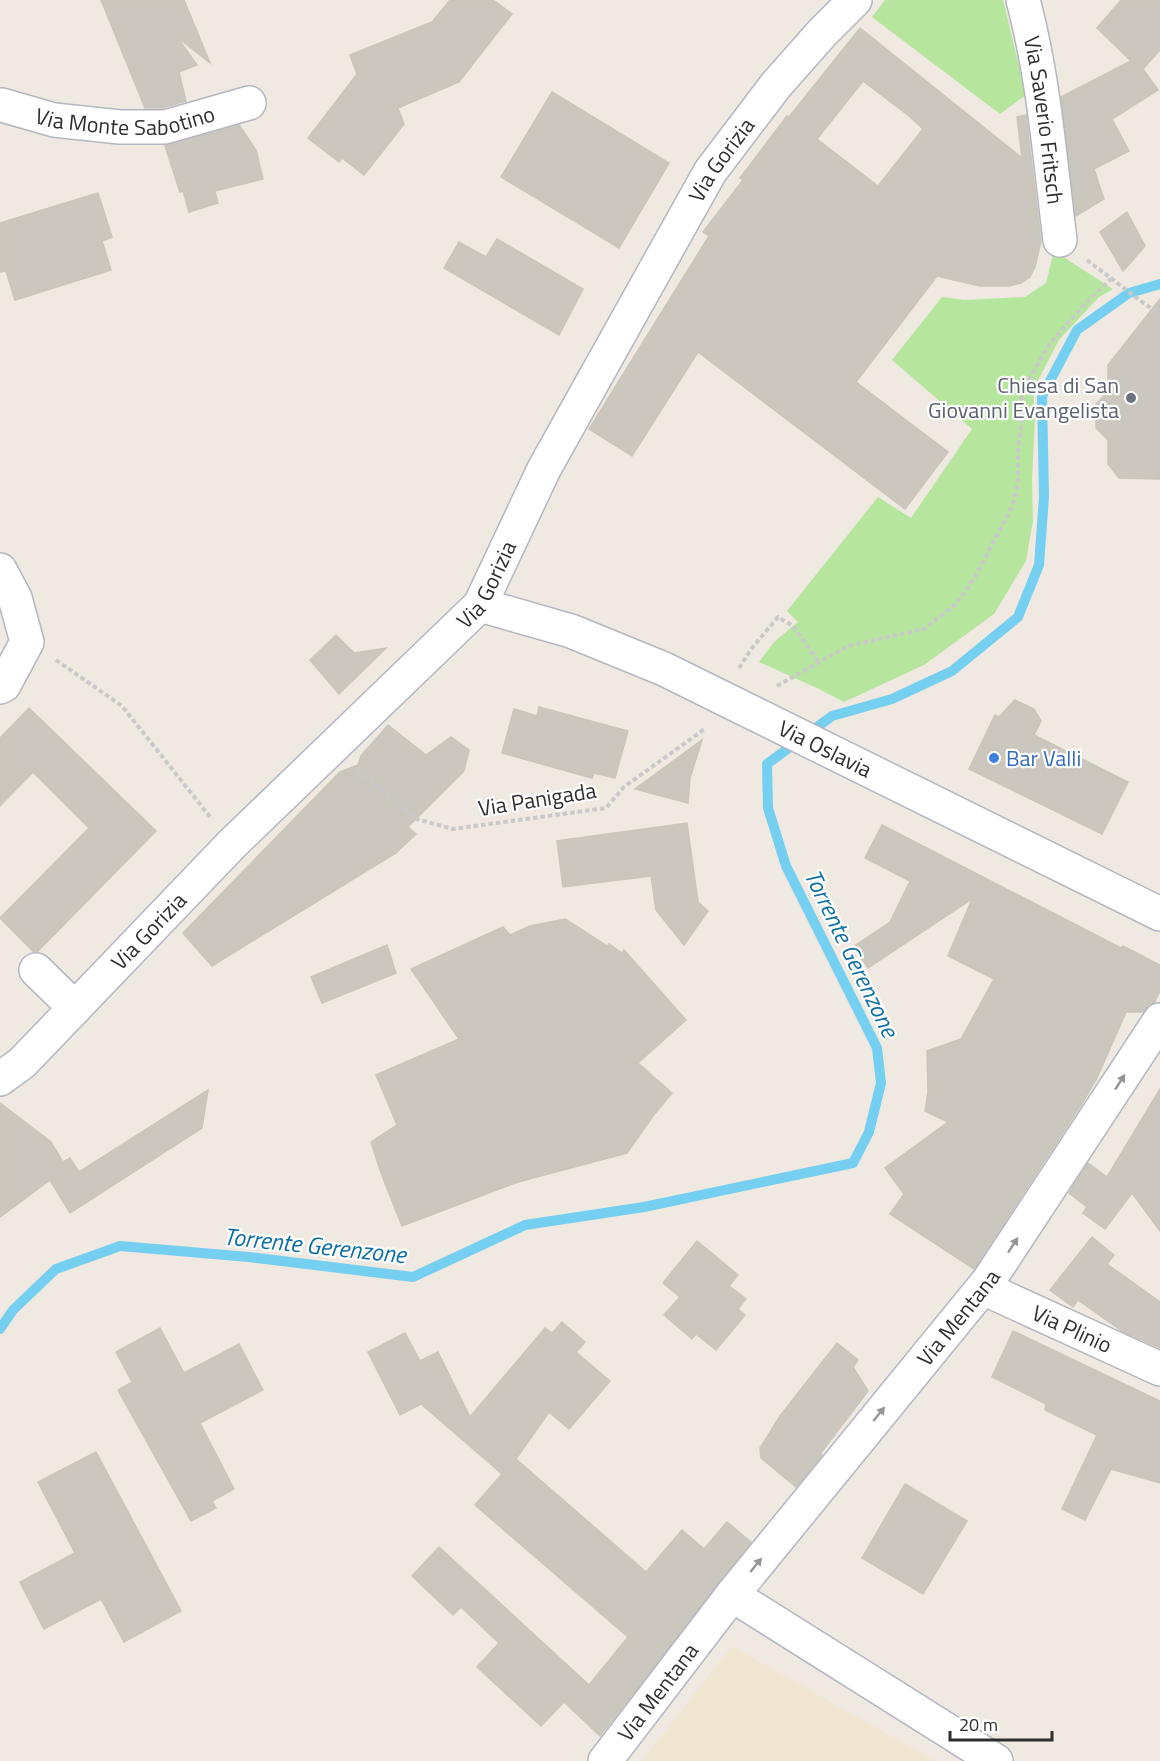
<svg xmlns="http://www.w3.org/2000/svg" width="1160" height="1761" font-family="'Titillium Web',sans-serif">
<rect width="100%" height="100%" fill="#efe9e1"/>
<!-- education -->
<polygon fill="#f0e6d1" points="732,1646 935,1761 642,1761"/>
<!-- green -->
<g fill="#b6e59e">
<polygon points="885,0 1003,0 1026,95 1000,114 872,17"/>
<polygon points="1054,251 1113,289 1099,297 1059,340 1033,390 1035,419 1032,479 1033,521 1026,561 994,614 924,665 844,702 819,689 759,662 774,642 798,622 787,611 878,497 911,518 972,429 892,360 942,297 964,300 1025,297 1046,283"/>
</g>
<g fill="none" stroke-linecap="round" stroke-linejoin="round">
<!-- stream -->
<polyline stroke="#75cff0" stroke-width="10" points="0,1329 13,1310 56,1269 120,1246 249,1257 413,1277 525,1225 644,1207 853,1163 869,1132 881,1083 877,1048 786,866 768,808 767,764 832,716 892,699 952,671 1018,617 1039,565 1044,497 1042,396 1077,330 1129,293 1160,284"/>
</g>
<!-- building -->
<g fill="#cbc7bf" stroke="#cbc5ba" stroke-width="1.5" fill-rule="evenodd">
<polygon points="101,0 184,0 210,63 177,37 197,65 179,72 186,101 162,108 145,108"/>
<polygon points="450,0 493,0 512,14 459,82 398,108 404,124 364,175 342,158 339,162 308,138 357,74 350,55 432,22"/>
<polygon points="1121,0 1160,0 1160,50 1143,69 1158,90 1112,119 1129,151 1094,169 1104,199 1076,216 1061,97 1131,61 1097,28"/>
<path d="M 860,28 L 1022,158 L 1017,117 L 1026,115 L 1041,241 L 1035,267 L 1030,277 L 1021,283 L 1009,286 L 980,286 L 937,276 L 856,382 L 948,452 L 905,509 L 698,352 L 632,456 L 589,429 L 709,236 L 703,232 L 743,180 L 740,178 L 787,116 L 789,117 ZM 863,81 L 909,116 L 923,129 L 878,186 L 817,139 Z"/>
<polygon points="552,92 669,163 619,248 501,177"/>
<polygon points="239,125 256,150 263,179 215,191 218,203 189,212 183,191 180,192 165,146"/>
<polygon points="98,193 112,237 102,241 111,270 15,300 6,271 0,272 0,223"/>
<polygon points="1127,212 1145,246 1123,271 1100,232"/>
<polygon points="497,239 583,289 559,335 444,268 459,242 486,257"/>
<polygon points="1160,299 1160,479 1119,478 1108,464 1108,440 1096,428 1096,404 1108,392 1108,365"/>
<polygon points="336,635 354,653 386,648 339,694 310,660"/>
<polygon points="1015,700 1034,709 1041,721 1034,735 1128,782 1102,834 969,769 995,715 999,717"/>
<polygon points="539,707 628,731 615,778 594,773 592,778 502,753 514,709 537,716"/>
<polygon points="29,708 156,831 37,952 34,952 0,918 89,828 33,772 0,806 0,738"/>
<polygon points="388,725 426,755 451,737 469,750 464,771 408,827 416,834 396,853 212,966 183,933 340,772 358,765 361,756"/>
<polygon points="702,740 690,778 688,803 635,789"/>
<polygon points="687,823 698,902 708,911 684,945 656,910 651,876 563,887 557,841"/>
<polygon points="882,825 1121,948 1123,946 1160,965 1160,991 1154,1003 1143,1012 1126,1012 1097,1078 1081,1105 974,1269 890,1214 904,1194 885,1168 948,1122 925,1111 928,1092 927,1051 961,1039 994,979 948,956 972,899 868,968 853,947 890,922 910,881 865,858"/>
<polygon points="565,919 607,946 609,944 622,953 624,950 686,1020 638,1063 672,1093 653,1116 627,1153 518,1182 402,1226 381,1173 371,1142 397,1125 376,1075 459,1039 411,969 503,927 510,935 530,926"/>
<polygon points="387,945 396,973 322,1003 311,977"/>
<polygon points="1160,1089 1160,1231 1132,1193 1105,1229 1083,1213 1087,1207 1069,1193 1088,1163 1107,1177"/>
<polygon points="208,1090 202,1128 70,1213 50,1180 0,1217 0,1103 51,1142 63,1162 70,1158 79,1172"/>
<polygon points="1092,1237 1114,1255 1107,1264 1160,1302 1160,1348 1122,1331 1078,1300 1073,1307 1050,1290"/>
<polygon points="697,1241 738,1275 729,1286 746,1299 738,1309 745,1315 716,1350 696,1334 692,1339 664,1315 680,1297 663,1283"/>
<polygon points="562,1322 585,1342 576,1352 610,1381 569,1429 549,1412 516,1459 646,1572 682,1530 704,1549 727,1522 751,1542 600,1736 564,1702 541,1726 477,1667 499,1643 461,1607 453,1615 412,1576 439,1547 589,1685 628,1637 475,1505 502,1474 421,1404 400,1415 368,1352 405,1333 420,1361 438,1352 470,1417 545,1328 552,1333"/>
<polygon points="160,1328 184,1373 239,1344 263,1390 200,1423 234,1489 212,1501 216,1508 191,1521 118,1390 132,1382 116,1352"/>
<polygon points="1013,1331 1160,1401 1160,1483 1111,1469 1085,1520 1062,1509 1097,1435 1045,1410 1046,1404 992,1377"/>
<polygon points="837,1343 858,1360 853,1367 868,1391 820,1454 822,1455 796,1487 761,1458 760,1448 780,1416"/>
<polygon points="96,1452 181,1611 124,1642 101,1599 44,1629 20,1582 75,1553 38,1482"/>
<polygon points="905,1484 967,1521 923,1594 862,1558"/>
</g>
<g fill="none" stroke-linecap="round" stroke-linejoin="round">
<defs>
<g id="minor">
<path id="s1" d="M 1023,0 C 1044,78 1050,160 1060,240"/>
<path id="s2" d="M 2,105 L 54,120 L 120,127 L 165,127 L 249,103"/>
<polyline points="0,570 15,598 27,642 4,685 0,687"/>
<path id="s3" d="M 480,605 L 571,631 L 664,669 L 1160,914"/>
<polyline points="36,970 75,1008"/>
<path id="s4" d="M 0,1079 L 22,1063 L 232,844 L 480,605 L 544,469 L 710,172 L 776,85 L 822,33 L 855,0"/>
<path id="s5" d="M 983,1288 L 1160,1369"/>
<polyline points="732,1595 996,1761"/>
<path id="s6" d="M 605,1761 L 732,1595 L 989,1280 L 1160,1020"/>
</g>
</defs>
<!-- minor casing -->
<use href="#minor" stroke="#b4b7c1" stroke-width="36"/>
<!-- path -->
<g stroke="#c9c9c9" stroke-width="4" stroke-dasharray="4.5 3" stroke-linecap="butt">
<polyline points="1087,260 1146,305 1160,313"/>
<polyline points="56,660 122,706 211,818"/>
<polyline points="739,668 752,648 778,617 793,626 818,661"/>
<polyline points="777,686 848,646 924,629 956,604 975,577 1013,505 1018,481 1018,450 1023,409 1021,393 1050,343 1087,302 1112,278"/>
<polyline points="358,770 416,819 453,829 606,808 624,787 706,728"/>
</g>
<!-- minor -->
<use href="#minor" stroke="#fff" stroke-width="33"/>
</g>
<!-- one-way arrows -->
<defs><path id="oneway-solid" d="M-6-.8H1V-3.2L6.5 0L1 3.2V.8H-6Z" transform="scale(1.5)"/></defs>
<g fill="#969696">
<use href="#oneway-solid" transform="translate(1120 1082) rotate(-57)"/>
<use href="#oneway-solid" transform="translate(1013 1245) rotate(-57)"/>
<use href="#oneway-solid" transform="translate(879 1414) rotate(-51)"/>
<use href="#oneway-solid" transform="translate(756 1565) rotate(-51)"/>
</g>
<!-- markers -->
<circle fill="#6b7280" stroke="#fff" stroke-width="2" cx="1131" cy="398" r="6"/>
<circle fill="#3f7fe0" stroke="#fff" stroke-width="2" cx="994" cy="758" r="6"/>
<g text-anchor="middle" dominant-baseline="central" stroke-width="4.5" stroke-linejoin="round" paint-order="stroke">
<!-- street labels -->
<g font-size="22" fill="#2e2e2e" stroke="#fff">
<text stroke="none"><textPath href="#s2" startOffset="126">Via Monte Sabotino</textPath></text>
<text stroke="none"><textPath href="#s1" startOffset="122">Via Saverio Fritsch</textPath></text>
<text stroke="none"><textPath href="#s4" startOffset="1182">Via Gorizia</textPath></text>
<text stroke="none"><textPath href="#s4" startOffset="696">Via Gorizia</textPath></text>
<text stroke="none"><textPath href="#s3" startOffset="375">Via Oslavia</textPath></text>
<text transform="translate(537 799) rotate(-9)">Via Panigada</text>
<text stroke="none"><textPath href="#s4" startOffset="210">Via Gorizia</textPath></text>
<text stroke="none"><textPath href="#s6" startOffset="567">Via Mentana</textPath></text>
<text stroke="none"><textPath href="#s5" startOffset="98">Via Plinio</textPath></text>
<text stroke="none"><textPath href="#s6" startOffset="87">Via Mentana</textPath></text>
</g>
<!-- worship labels -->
<g font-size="22" fill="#5b616d" stroke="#fff" text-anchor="end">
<text x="1119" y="385">Chiesa di San<tspan x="1119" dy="25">Giovanni Evangelista</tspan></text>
</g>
<!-- shop labels -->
<g font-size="22" fill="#366cbe" stroke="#fff" text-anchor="start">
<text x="1006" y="758">Bar Valli</text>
</g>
<!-- water labels -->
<g font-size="24" font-style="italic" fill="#0d6fa3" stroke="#fff">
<text transform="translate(852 953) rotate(64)">Torrente Gerenzone</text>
<text transform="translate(315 1245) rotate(6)">Torrente Gerenzone</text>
</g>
</g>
<!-- scale -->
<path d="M950 1731v9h102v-9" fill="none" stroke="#2e2e2e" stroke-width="3"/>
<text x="959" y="1731" font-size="18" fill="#2e2e2e" stroke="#ffffff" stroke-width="4.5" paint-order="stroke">20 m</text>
</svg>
